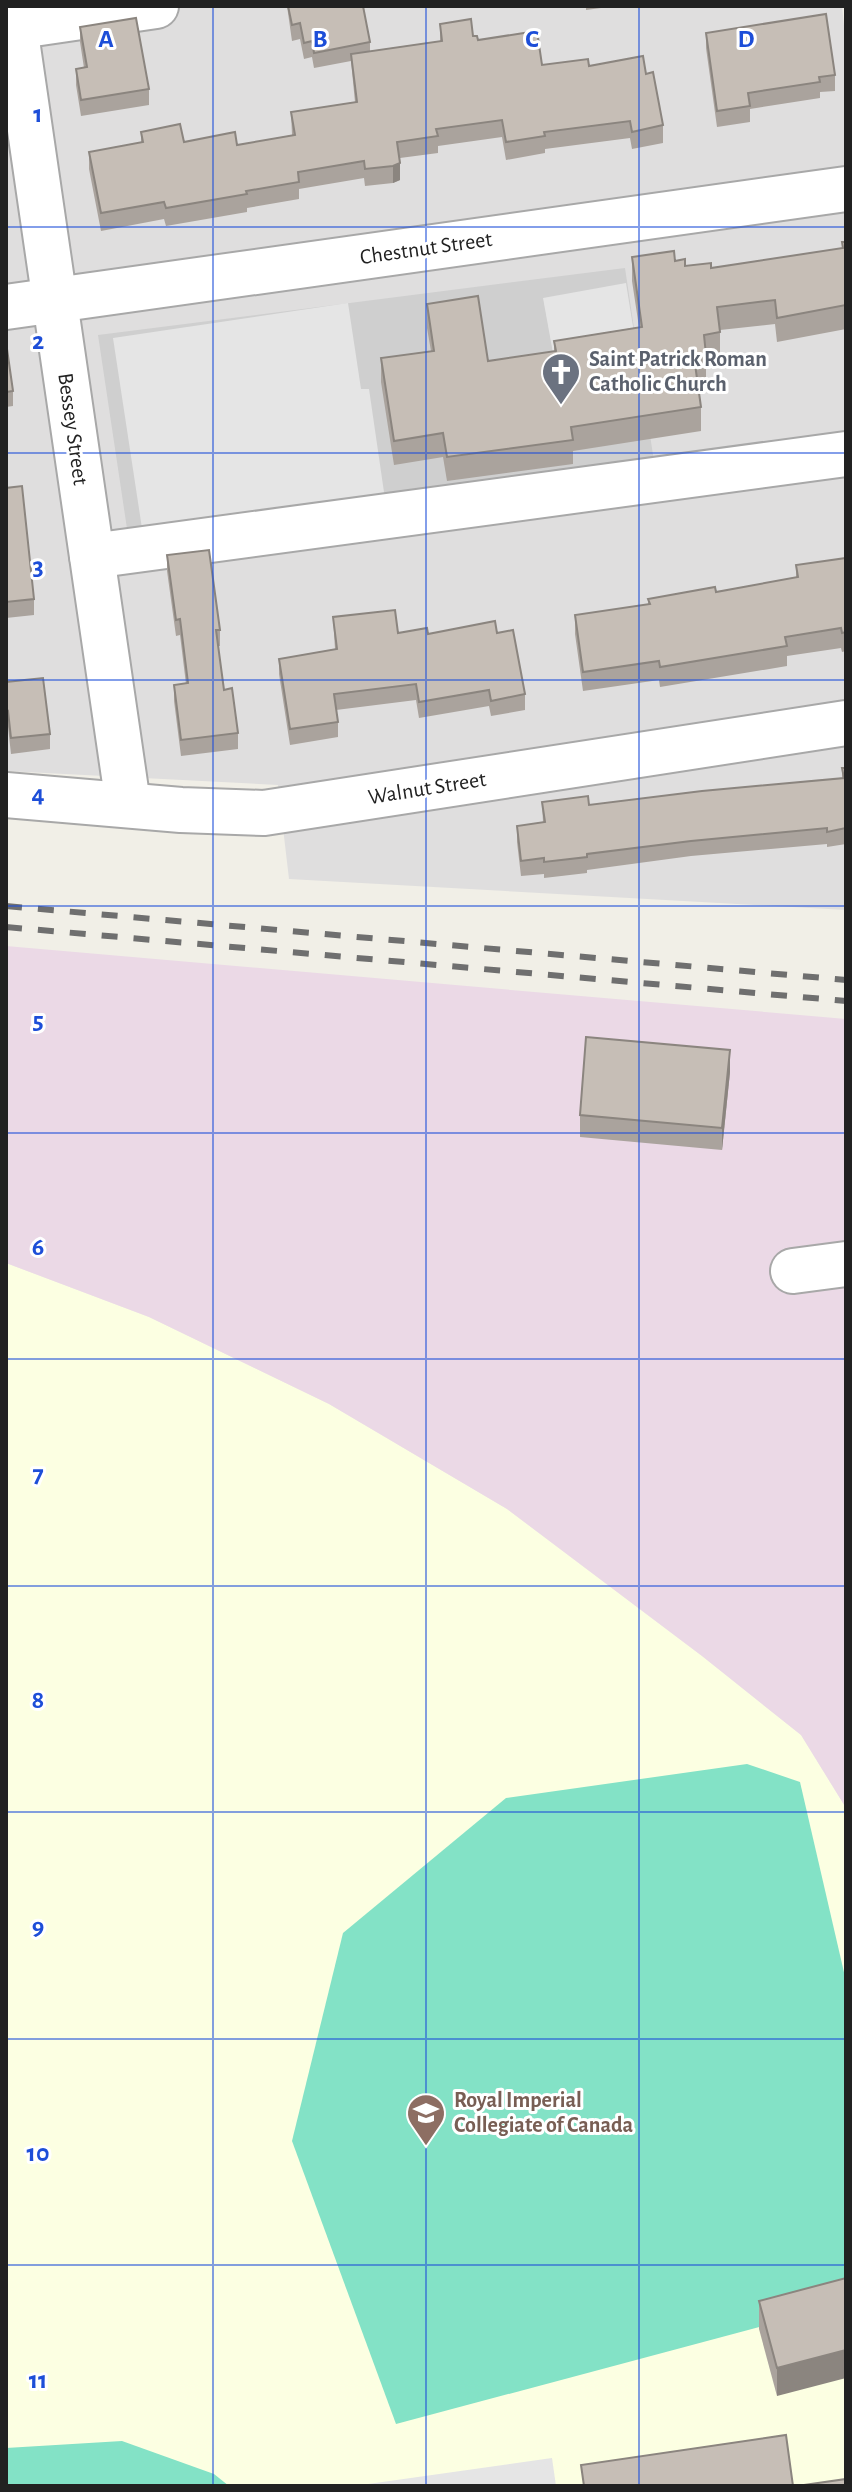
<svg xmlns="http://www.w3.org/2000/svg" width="852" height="2492" font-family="'Alegreya Sans',sans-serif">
<rect width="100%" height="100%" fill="#f1efe7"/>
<!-- residential -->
<polygon fill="#dfdede" points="6,6 842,6 846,45 846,910 289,879 278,785 6,771"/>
<!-- education -->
<polygon fill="#fcffe2" points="6,1263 149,1317 329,1404 507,1509 702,1656 801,1735 846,1808 846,2486 6,2486"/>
<!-- religious -->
<polygon fill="#cfcfcf" points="625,268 659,495 132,562 98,335"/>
<!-- railway -->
<polygon fill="#ebd9e6" points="6,946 846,1019 846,1808 801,1735 702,1656 507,1509 329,1404 149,1317 6,1263"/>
<!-- pitch -->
<g fill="#83e2c6">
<polygon points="747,1764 800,1782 846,1981 846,2304 396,2424 292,2141 343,1933 506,1798"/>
<polygon points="122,2441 214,2474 229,2486 6,2486 6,2448"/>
</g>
<!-- parking -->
<g fill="#e5e5e5">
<polygon points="626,283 635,339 553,353 543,298"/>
<polygon points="348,303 361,389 369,389 385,499 143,535 113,338"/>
<polygon points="552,2458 556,2486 354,2486"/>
</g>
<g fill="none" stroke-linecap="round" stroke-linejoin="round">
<defs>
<g id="minor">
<polyline points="12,6 128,804"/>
<polyline points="6,28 156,6"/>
<polyline points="6,307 846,189"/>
<polyline points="92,556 846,454"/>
<polyline points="6,795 181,810 264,813 846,723"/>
<polyline points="793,1271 846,1264"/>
</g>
</defs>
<!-- minor casing -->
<use href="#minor" stroke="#a8a8a8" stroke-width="48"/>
<!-- minor -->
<use href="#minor" stroke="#fff" stroke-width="44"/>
<!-- rail -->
<g stroke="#6f6f6f" stroke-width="6" stroke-dasharray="16 16" stroke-linecap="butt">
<polyline points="6,906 846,980"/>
<polyline points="6,927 846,1001"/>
</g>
</g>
<!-- wall -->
<g fill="#aaa39d">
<polygon points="287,6 363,6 370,42 370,51 440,41 440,24 473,36 478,40 542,65 589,66 646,74 663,125 663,143 632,149 630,138 545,149 545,153 506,160 502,137 438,146 438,153 400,158 400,180 393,183 365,186 364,178 299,189 299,199 247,208 247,212 166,226 164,219 101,231 89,169 89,152 141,143 141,132 184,142 237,145 292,135 291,112 355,102 351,61 314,68 312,57 304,59 300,39 292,41"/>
<polygon points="586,6 616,6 586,10"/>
<polygon points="80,27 149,89 149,105 81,116 76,85 76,69 84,68 80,42"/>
<polygon points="706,33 835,75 835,91 820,92 820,98 750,109 750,122 717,127 706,48"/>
<polygon points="842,242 846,242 846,329 777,342 775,324 720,330 720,356 706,358 706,379 697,380 701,407 701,431 573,451 573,464 447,481 443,457 394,465 381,382 381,358 431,351 427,328 427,304 488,361 554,351 554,341 639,327 632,281 632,257 675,261 685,266 711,268 842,248"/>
<polygon points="6,342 13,391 13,406 6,407"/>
<polygon points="6,488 34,599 34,615 6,618"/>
<polygon points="167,555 220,630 220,646 218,646 224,690 238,733 238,749 181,756 174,701 174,685 186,684 180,635 176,636 167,571"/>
<polygon points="846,558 846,651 842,652 841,648 787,656 787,666 660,687 659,680 583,691 575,634 575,615 648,605 648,599 716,592 796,577 796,565"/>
<polygon points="333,617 398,633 428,634 497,633 525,694 525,710 491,716 489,706 419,718 416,700 336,710 338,722 338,737 290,745 279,674 279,659 335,649"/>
<polygon points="6,682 50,734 50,749 11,754 8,727 6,727"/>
<polygon points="842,768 846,768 846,844 827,847 827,844 691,856 587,870 587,873 544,878 544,874 521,876 517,842 517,826 543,822 542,802 589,805 842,778"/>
<polygon points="730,1072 722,1150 580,1137 580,1115"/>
<polygon points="846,2278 777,2396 759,2329 759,2301"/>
</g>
<!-- shaded-wall -->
<g fill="#8b857f">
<polygon points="400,163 400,180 393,183 393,166"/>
<polygon points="730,1050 730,1072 722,1150 722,1128"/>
<polygon points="846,2350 846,2378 777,2396 777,2368"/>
</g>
<!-- building -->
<g fill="#c6beb6" stroke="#8b857f" stroke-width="2">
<polygon points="288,6 363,6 370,42 314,53 312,41 304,43 300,23 292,25"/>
<polygon points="826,14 835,75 819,77 820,82 748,93 750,106 717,111 706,33"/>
<polygon points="136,18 149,89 81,100 76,69 87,67 80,27"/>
<polygon points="471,19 473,36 477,36 478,40 537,31 542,65 588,59 589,66 643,56 646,74 653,72 663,125 632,132 630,121 544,132 545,136 506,142 502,120 436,129 438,136 397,142 400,163 393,166 365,169 364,161 298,172 299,182 246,191 247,194 166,208 164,202 101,213 89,152 143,142 141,132 180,124 184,142 235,132 237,145 295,135 291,112 357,102 351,54 442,41 440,24"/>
<polygon points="842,242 846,242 846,305 777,318 775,300 717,307 720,332 704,335 706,355 694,357 701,407 571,427 573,440 447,457 443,433 394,441 381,358 434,351 427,304 478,296 488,361 556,351 554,341 642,327 632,257 674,251 675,261 685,259 685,266 711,263 711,268 843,248"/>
<polygon points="6,342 13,391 6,392"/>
<polygon points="22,486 34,599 6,602 6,488"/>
<polygon points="209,550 220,630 216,630 224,690 232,688 238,733 181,740 174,685 188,683 180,619 176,620 167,555"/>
<polygon points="846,558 846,632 842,633 841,628 785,637 787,646 660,667 659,661 583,672 575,615 650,604 648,599 715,587 716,592 798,577 796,565"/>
<polygon points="395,610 398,633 427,628 428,634 495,621 497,633 513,630 525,694 491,701 489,690 419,702 416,684 334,694 338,722 290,729 279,659 337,649 333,617"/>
<polygon points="43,678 50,734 11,738 8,711 6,712 6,682"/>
<polygon points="842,768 846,768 846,828 827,832 827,828 691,841 587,854 587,857 544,862 544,858 521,861 517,826 545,822 542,802 588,796 589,805 702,791 844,778"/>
<polygon points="586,1037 730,1050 722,1128 580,1115"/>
<polygon points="846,2278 846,2350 777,2368 759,2301"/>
<polygon points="786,2435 793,2486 584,2486 581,2465"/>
<polygon points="846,2479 846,2486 797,2486"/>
</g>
<!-- grid -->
<path fill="none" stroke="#1d4ed8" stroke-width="2" stroke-opacity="0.55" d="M 213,6 L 213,2486M 426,6 L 426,2486M 639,6 L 639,2486M 6,227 L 846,227M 6,453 L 846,453M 6,680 L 846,680M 6,906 L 846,906M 6,1133 L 846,1133M 6,1359 L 846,1359M 6,1586 L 846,1586M 6,1812 L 846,1812M 6,2039 L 846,2039M 6,2265 L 846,2265"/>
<!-- icons -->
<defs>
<symbol id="church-pin" viewBox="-11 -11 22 30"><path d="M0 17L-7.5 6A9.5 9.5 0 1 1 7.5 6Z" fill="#6b7280" stroke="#fff"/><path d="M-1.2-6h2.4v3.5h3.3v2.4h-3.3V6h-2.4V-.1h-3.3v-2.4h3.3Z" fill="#fff"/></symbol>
<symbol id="school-pin" viewBox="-11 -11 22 30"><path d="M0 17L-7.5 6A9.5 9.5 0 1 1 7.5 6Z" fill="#8d6e63" stroke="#fff"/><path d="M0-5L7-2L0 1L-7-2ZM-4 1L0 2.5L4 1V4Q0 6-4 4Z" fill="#fff"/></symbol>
</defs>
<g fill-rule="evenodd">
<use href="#church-pin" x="539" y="350" width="44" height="60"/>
<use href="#school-pin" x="404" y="2091" width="44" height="60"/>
</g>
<g text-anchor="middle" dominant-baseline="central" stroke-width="6" stroke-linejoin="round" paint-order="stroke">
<!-- street labels -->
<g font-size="22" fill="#212121" stroke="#fff">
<text transform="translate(426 248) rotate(-8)">Chestnut Street</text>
<text transform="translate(73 429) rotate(82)">Bessey Street</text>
<text transform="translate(427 788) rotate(-9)">Walnut Street</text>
</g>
<!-- worship labels -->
<g font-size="22" font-weight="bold" fill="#5b616d" stroke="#fff" text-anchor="start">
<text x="589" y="359">Saint Patrick Roman<tspan x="589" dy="25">Catholic Church</tspan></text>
</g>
<!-- education labels -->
<g font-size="22" font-weight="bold" fill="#785e54" stroke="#fff" text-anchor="start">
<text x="454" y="2100">Royal Imperial<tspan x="454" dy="25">Collegiate of Canada</tspan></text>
</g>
</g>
<g font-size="26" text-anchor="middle" font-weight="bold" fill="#1d4ed8" stroke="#fff" stroke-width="6" stroke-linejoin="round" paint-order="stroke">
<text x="106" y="47">A</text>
<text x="320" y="47">B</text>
<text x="532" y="47">C</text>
<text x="746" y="47">D</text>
<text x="38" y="122">1</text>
<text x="38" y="349">2</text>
<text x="38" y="575">3</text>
<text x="38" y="802">4</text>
<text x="38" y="1029">5</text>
<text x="38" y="1255">6</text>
<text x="38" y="1482">7</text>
<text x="38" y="1708">8</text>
<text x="38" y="1935">9</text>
<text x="38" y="2161">10</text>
<text x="38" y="2388">11</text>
</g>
<!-- border -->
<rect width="852" height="2492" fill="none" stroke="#212121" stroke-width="16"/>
</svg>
